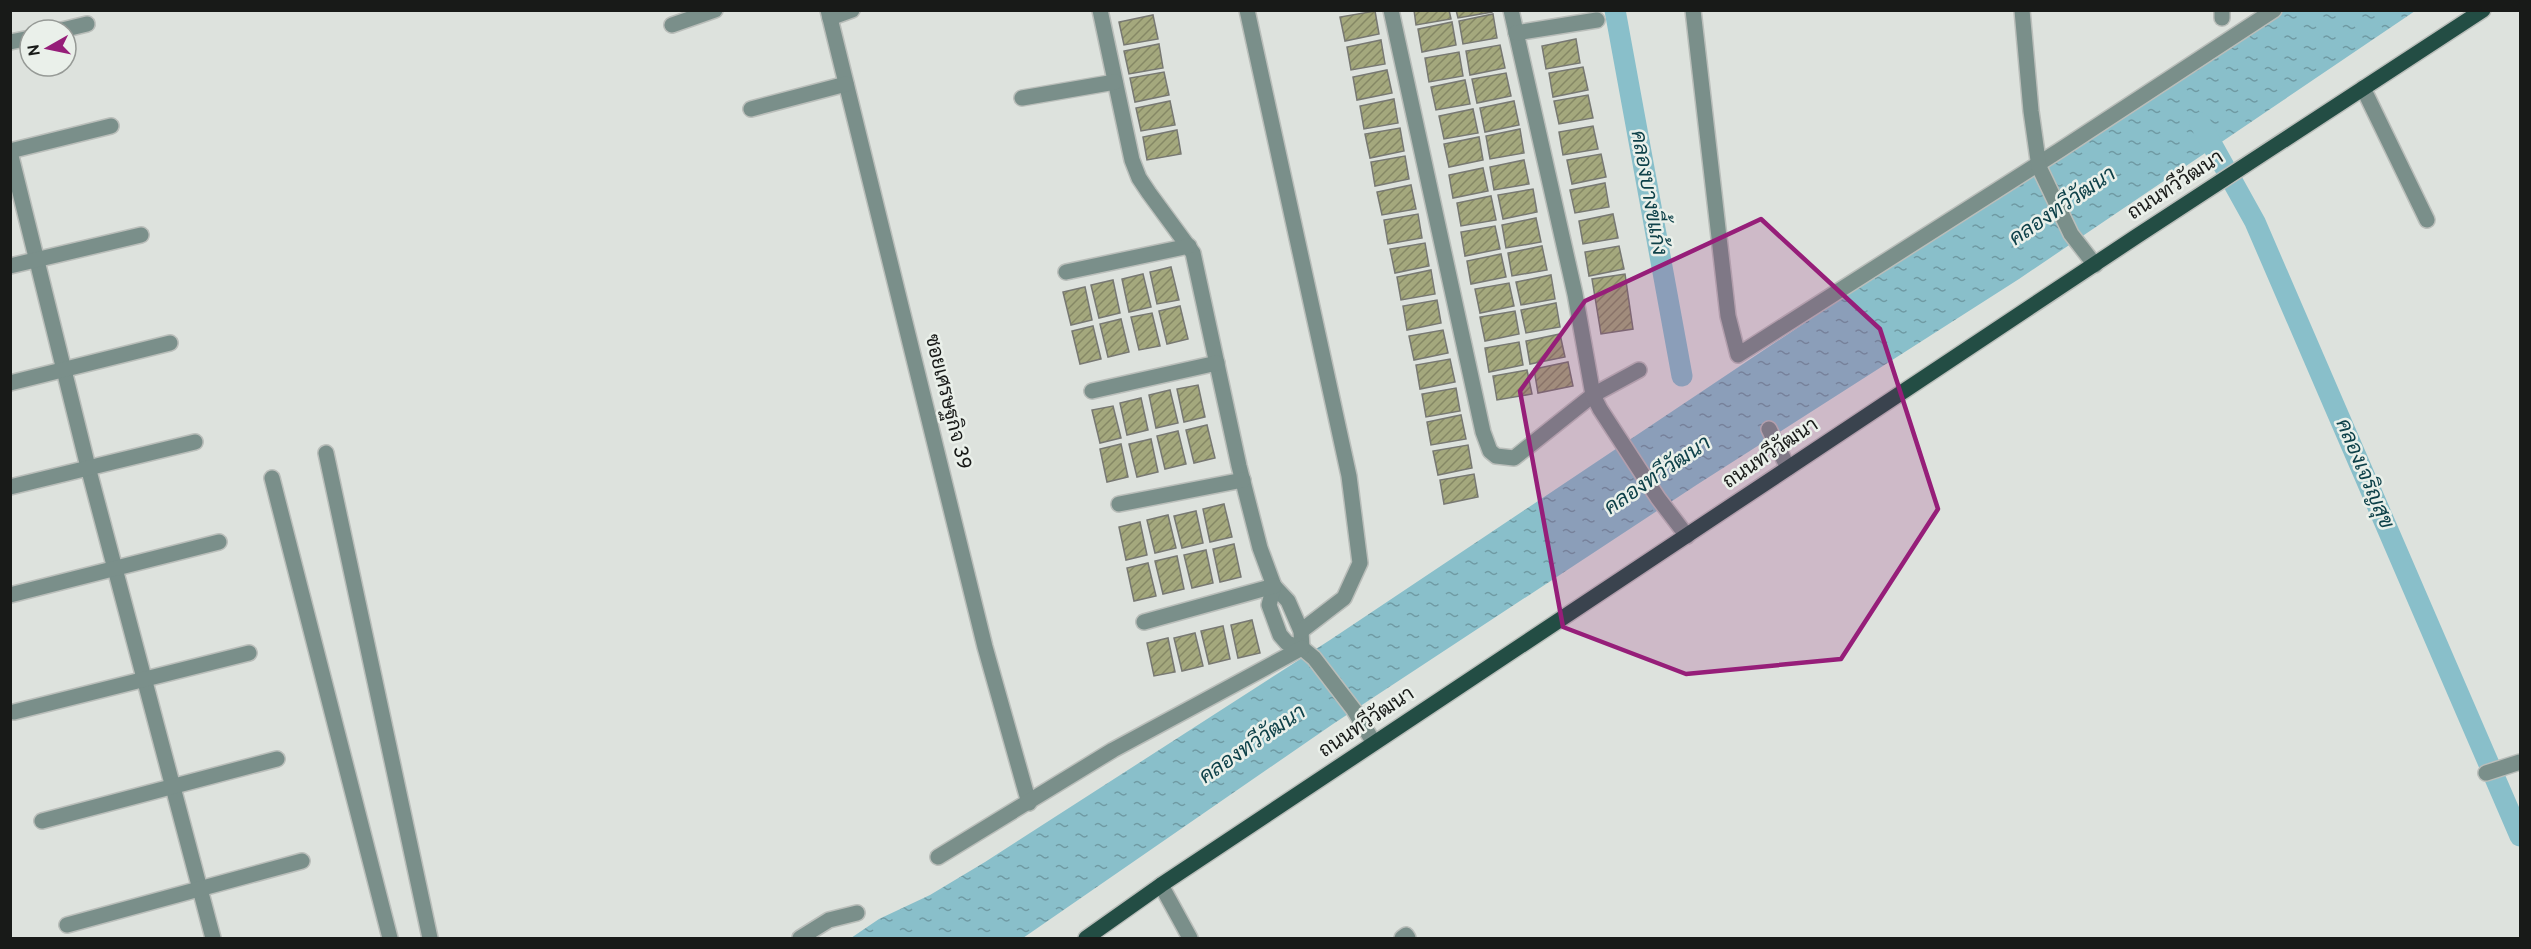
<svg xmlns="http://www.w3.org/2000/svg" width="2531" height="949" font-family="Overpass,Sarabun,sans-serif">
<defs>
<pattern id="water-ripples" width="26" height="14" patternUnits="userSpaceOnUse" patternTransform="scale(1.5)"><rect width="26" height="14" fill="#89bfca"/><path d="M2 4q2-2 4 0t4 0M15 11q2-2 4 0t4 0" fill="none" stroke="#6f9aa3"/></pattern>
<pattern id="building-hatch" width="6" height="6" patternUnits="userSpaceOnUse" patternTransform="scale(1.5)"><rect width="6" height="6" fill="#a4a87d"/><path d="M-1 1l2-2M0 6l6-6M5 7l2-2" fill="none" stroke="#858865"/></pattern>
</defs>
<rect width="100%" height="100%" fill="#dde2dd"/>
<!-- water -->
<polygon fill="url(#water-ripples)" points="2279,11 2415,11 2019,279 1698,484 1333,724 1023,938 851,938 879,919 930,895 985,862 1330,640 2032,171"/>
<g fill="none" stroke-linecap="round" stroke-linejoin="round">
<!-- canal -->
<g stroke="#89bfca" stroke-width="21">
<polyline points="1615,10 1682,376"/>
<polyline points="2200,123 2255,222 2520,836"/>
</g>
</g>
<!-- building -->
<g fill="url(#building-hatch)" stroke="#777872" stroke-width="1.5">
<polygon points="1414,10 1449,10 1451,19 1416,25"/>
<polygon points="1456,10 1492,10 1492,12 1458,18"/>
<polygon points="1375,11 1379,34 1345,41 1340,17"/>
<polygon points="1493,14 1497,38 1463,44 1459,21"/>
<polygon points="1153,15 1158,39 1124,45 1119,22"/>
<polygon points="1452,22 1456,45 1422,52 1418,29"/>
<polygon points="1576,39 1580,63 1546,69 1542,46"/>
<polygon points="1381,40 1385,64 1351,70 1347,47"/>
<polygon points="1159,44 1163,68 1129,74 1124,51"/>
<polygon points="1500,45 1505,68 1470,75 1466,51"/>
<polygon points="1459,52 1463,76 1429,82 1425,58"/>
<polygon points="1583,67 1588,90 1553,97 1549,73"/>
<polygon points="1387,70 1392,93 1357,100 1353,77"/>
<polygon points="1164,72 1169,95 1135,102 1130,78"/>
<polygon points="1506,73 1511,96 1477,103 1472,79"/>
<polygon points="1465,80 1470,104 1436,110 1431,87"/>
<polygon points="1588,95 1593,118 1559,124 1554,101"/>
<polygon points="1394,99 1398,123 1364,129 1360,106"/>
<polygon points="1170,101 1175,125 1141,131 1136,108"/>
<polygon points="1514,101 1519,125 1485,132 1480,108"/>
<polygon points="1473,109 1478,133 1444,139 1439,116"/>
<polygon points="1593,126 1598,149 1563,155 1559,132"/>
<polygon points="1400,128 1404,151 1370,158 1365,134"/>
<polygon points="1520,129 1524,153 1490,159 1486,136"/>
<polygon points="1177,130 1181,154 1147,160 1143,137"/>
<polygon points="1479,137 1483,160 1449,167 1444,144"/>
<polygon points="1601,154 1606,177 1572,184 1567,160"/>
<polygon points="1405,156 1409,179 1375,186 1371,162"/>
<polygon points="1524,160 1529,184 1494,190 1490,167"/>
<polygon points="1483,168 1488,191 1453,198 1449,175"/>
<polygon points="1605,183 1609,207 1575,213 1570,190"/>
<polygon points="1411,185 1416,209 1382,215 1377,192"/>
<polygon points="1533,189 1537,212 1503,219 1498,195"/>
<polygon points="1491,196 1496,220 1461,226 1457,203"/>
<polygon points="1418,214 1422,238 1388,244 1384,220"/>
<polygon points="1613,214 1618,238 1583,244 1579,221"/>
<polygon points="1536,218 1541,242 1506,248 1502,225"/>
<polygon points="1495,226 1500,249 1465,256 1461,232"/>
<polygon points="1425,243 1429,266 1395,273 1390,249"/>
<polygon points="1542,246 1547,270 1512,276 1508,253"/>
<polygon points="1619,246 1624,269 1589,276 1585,252"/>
<polygon points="1501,254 1506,277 1471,284 1467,261"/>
<polygon points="1171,267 1179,300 1157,304 1150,272"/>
<polygon points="1431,270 1435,294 1401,300 1397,277"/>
<polygon points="1143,274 1151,307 1129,312 1122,279"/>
<polygon points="1625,274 1633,329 1601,334 1592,279"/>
<polygon points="1551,275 1555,299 1521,305 1516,282"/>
<polygon points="1113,280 1120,313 1099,318 1091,285"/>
<polygon points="1509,283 1514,306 1480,313 1475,289"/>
<polygon points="1085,287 1092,320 1071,325 1063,292"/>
<polygon points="1437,300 1441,323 1407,330 1403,306"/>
<polygon points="1556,303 1560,327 1526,333 1521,310"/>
<polygon points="1180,306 1188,339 1167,344 1159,311"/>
<polygon points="1515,311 1519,334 1485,341 1480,317"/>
<polygon points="1152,313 1160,346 1139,350 1131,317"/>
<polygon points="1121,319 1129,352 1108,357 1100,324"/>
<polygon points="1093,326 1101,359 1080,364 1072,331"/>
<polygon points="1443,330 1448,353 1414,360 1409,336"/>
<polygon points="1560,334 1565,357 1530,364 1526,341"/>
<polygon points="1519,342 1523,365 1489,372 1485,348"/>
<polygon points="1450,359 1455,382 1420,389 1416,365"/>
<polygon points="1568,362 1573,386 1538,393 1534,369"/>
<polygon points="1527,370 1532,394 1497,400 1493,376"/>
<polygon points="1198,385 1205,417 1184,422 1177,389"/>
<polygon points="1456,388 1460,411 1426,417 1422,394"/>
<polygon points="1170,390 1178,423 1156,428 1149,395"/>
<polygon points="1141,398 1148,430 1127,435 1120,403"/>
<polygon points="1113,406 1121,438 1100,443 1092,410"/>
<polygon points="1461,415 1466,439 1431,445 1427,422"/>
<polygon points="1207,425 1215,458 1194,463 1186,430"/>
<polygon points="1178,431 1186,464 1165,469 1157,436"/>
<polygon points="1151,439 1158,472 1137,477 1129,444"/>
<polygon points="1121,444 1128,477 1107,482 1100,449"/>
<polygon points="1468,445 1472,468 1438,475 1433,451"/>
<polygon points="1474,474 1478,497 1444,504 1440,480"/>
<polygon points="1224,504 1232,537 1210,542 1203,509"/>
<polygon points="1196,511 1203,543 1182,548 1174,516"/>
<polygon points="1168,515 1176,548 1155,553 1147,520"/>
<polygon points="1140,522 1147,555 1126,560 1119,527"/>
<polygon points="1234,544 1241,577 1220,582 1213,549"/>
<polygon points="1206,550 1213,583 1192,588 1184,555"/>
<polygon points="1177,556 1184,589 1163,594 1155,561"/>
<polygon points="1148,563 1156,596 1134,601 1127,568"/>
<polygon points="1252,620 1260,653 1238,658 1231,625"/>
<polygon points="1223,626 1230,659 1209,664 1201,631"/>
<polygon points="1195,633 1203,666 1182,671 1174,638"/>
<polygon points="1168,638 1175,672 1154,676 1147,643"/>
</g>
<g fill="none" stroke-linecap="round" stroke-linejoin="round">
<defs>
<g id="minor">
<polyline points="828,10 985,647 1029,803"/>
<polyline points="1100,10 1132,160 1139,178 1149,193 1193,253 1239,466 1260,548 1274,586 1288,601 1301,631 1302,648"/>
<polyline points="1247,10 1349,476 1360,563 1344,598 1301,631"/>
<polyline points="1391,10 1483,432 1490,451 1496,456 1514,458 1593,395 1639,370"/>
<polyline points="1511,10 1575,294 1593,395 1600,409 1658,498 1687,536"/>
<polyline points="1693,10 1728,316 1738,355 2060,150 2274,10"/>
<polyline points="2022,10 2031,111 2039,167 2071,234 2095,265"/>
<polyline points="2222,10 2222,18"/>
<polyline points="830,18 852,10"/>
<polyline points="672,25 715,10"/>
<polyline points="62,30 87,24"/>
<polyline points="1516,33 1597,20"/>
<polyline points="10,42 30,38"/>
<polyline points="2363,88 2427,220"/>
<polyline points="1022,98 1115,82"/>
<polyline points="751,109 846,84"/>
<polyline points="10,151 111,126"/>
<polyline points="10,152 88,467 213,938"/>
<polyline points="10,266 141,235"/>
<polyline points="1066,272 1189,246"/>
<polyline points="10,383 170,343"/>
<polyline points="1092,391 1217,363"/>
<polyline points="1769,429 1788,468"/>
<polyline points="326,453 430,938"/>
<polyline points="272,478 390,938"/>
<polyline points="10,487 195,442"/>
<polyline points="1119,504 1243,480"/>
<polyline points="1274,586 1269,605 1280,635 1287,643 1302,648 1314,658 1354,710 1374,743"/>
<polyline points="10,595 219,542"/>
<polyline points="1144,622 1274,586"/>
<polyline points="14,712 249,653"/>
<polyline points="2486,773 2520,762"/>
<polyline points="42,821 277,759"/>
<polyline points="938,857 1113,750 1302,648"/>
<polyline points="1161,885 1190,938"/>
<polyline points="67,925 302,861"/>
<polyline points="800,938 829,920 857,913"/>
<polyline points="1402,938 1406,935 1408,938"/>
</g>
<polyline id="major" points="1086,938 1161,885 2137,236 2483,10"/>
</defs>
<!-- minor casing -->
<use href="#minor" stroke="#babeba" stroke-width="18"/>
<!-- major casing -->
<use href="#major" stroke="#babeba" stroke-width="18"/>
<!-- minor -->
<use href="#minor" stroke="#7a8f8a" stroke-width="15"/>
<!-- major -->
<use href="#major" stroke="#234d44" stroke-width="15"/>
</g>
<!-- marked area -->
<path fill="#961e79" fill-opacity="0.2" stroke="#961e79" stroke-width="4.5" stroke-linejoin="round" d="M 1761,219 L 1880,329 L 1938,509 L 1841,659 L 1686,674 L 1563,627 L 1520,391 L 1585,301 Z"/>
<g text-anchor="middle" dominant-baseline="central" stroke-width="5" stroke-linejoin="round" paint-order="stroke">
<!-- street labels -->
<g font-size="20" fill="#181a18" stroke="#eaf0ea">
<text transform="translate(2176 186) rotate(-33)">ถนนทวีวัฒนา</text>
<text transform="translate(947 402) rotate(76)">ซอยเศรษฐกิจ 39</text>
<text transform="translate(1771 454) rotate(-34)">ถนนทวีวัฒนา</text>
<text transform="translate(1367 723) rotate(-34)">ถนนทวีวัฒนา</text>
</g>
<!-- water labels -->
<g font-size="21" font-style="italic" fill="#0e4149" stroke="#eaf0ea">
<text transform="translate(1648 193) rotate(80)">คลองบางขี้แก้ง</text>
<text transform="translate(2063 207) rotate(-34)">คลองทวีวัฒนา</text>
<text transform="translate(2364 474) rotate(67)">คลองเจริญสุข</text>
<text transform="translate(1658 476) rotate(-34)">คลองทวีวัฒนา</text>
<text transform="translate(1253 745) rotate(-34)">คลองทวีวัฒนา</text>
</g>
</g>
<!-- border -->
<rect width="2531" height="949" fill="none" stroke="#181a18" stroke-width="24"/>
<!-- north arrow -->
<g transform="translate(48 48) rotate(261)"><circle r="28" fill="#eaf0ea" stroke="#969a96" stroke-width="1.5"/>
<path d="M0-4.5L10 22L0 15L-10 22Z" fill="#961e79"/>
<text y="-9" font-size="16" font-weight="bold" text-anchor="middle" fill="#181a18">N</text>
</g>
</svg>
